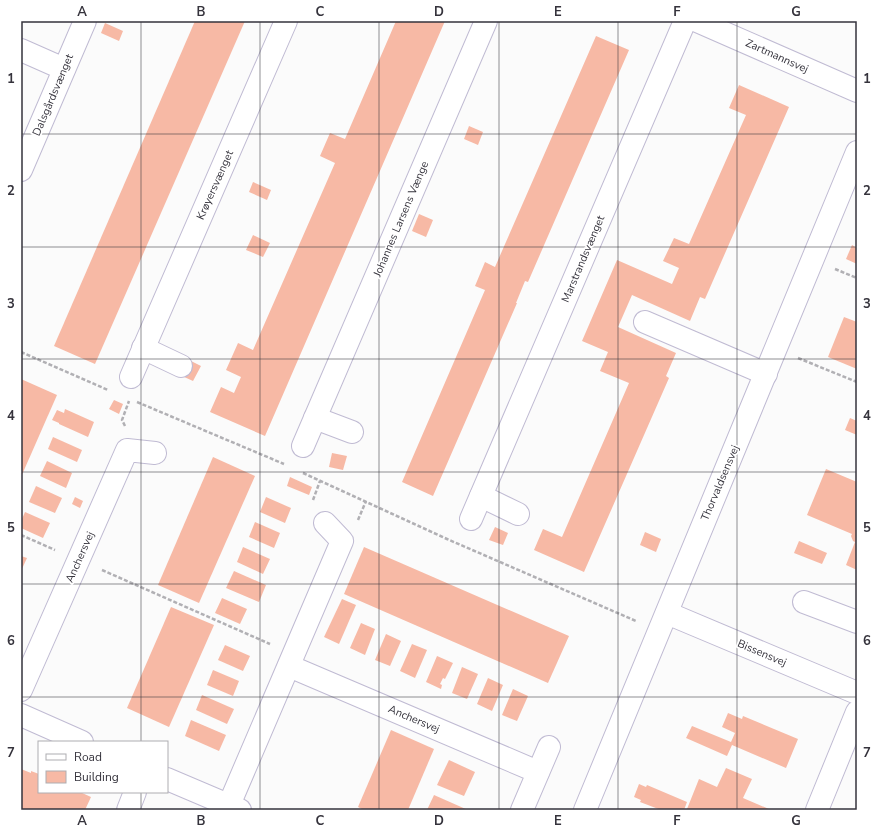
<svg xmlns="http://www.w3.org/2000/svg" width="878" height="831" font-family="'Nunito Sans',sans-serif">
<rect width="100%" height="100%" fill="#fbfbfb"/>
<!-- building -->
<g fill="#f7b9a5">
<polygon points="195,21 245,21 95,364 54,346"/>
<polygon points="396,21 445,21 265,436 210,412 221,387 234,393 241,377 226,370 238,343 253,350 335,163 320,156 330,133 345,139"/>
<polygon points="105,23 123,31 119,41 101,33"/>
<polygon points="596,36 629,50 528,282 525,281 516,303 517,303 433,496 402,482 485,290 475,286 485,262 495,267"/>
<polygon points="739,85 789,107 705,299 700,297 690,321 632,295 618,327 676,353 666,376 669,378 584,572 534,550 543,529 562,537 629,383 600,371 608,352 582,341 617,260 672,284 679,268 663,261 674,238 689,244 746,115 729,108"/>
<polygon points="469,126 483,132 478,145 464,139"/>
<polygon points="253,182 271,190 267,200 249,192"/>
<polygon points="419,214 433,220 426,237 412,231"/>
<polygon points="253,235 270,243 263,257 246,250"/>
<polygon points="852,245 857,248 857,264 846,259"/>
<polygon points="844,317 857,322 857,369 828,357"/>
<polygon points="189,360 201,366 193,381 182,376"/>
<polygon points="21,379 57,395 21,477"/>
<polygon points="114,400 123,404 119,414 109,409"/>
<polygon points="65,409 94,422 88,437 59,424 59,423 52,420 57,410 64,413"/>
<polygon points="850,418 857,421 857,435 845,430"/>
<polygon points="53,437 82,450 77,462 48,449"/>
<polygon points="332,453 347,456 343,470 329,467"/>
<polygon points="213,457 255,476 199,603 158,585"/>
<polygon points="47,461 72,473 66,488 40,476"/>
<polygon points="826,469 857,482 857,570 846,565 855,542 853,541 851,536 852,534 807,515"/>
<polygon points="290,477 312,487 309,495 287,486"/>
<polygon points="36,486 62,498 55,513 29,502"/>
<polygon points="75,497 83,501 80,508 72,504"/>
<polygon points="266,497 291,508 285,523 260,512"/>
<polygon points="25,512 50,523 43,538 21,528 21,521"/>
<polygon points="255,522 280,533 274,548 249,537"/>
<polygon points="495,527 508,533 503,545 489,540"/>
<polygon points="645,532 661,539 656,552 640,545"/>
<polygon points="799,541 827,553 822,564 794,553"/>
<polygon points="243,547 270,559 263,574 237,562"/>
<polygon points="364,547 569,636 548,683 344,594"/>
<polygon points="21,556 27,558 21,571"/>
<polygon points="234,571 266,585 259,602 226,588"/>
<polygon points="222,598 247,609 240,624 215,613"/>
<polygon points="342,599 356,605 339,644 324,637"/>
<polygon points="171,607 214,625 169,727 127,708"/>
<polygon points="361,623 375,629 365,655 350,648"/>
<polygon points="386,634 401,641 390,666 375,660"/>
<polygon points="412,644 427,650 415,678 400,671"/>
<polygon points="225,645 250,656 243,671 218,660"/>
<polygon points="437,656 453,663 445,679 443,678 440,684 442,685 441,689 426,682"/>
<polygon points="462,667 478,674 467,699 452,693"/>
<polygon points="213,670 239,681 233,696 207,685"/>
<polygon points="488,678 503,685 492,711 477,704"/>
<polygon points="513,689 528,696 517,721 502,715"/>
<polygon points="202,695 234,709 227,724 196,710"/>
<polygon points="728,713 742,719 743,716 798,739 786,768 732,745 727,756 686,738 692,726 731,742 735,733 722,727"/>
<polygon points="191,720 226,735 219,751 185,736"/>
<polygon points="391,730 434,749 408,810 364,810 358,807"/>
<polygon points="449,760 475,772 464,796 437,785"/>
<polygon points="726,768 752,779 743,798 769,809 768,810 690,810 687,809 699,779 717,787"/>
<polygon points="21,769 31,773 31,771 39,774 39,792 80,792 91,797 85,810 21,810"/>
<polygon points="639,784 646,787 647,785 687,802 684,810 661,810 640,802 641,800 634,797"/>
<polygon points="434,795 468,810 427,810"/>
</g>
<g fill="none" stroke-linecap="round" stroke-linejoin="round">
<defs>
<g id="minor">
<polyline points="697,21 857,91"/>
<polyline points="21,50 64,69"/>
<polyline points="21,170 85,21"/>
<polyline points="645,322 766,374"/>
<polyline points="143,348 181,366"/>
<polyline points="131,377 286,21"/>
<polyline points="315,418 352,432"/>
<polyline points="303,446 486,21"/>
<polyline points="481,496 518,514"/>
<polyline points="471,519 685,21"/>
<polyline points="804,602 857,622"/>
<polyline points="667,613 857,693"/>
<polyline points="289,666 538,772"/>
<polyline points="21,690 127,450 155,453"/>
<polyline points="21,715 82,742"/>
<polyline points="167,779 240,810"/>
<polyline points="229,805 342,541 325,523"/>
<polyline points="128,810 135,792"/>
<polyline points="522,810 549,747"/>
<polyline points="585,810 857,152"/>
<polyline points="817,810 857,712"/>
</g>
</defs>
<!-- minor casing -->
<use href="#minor" stroke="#c0bbd3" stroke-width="24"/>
<!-- path -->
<g stroke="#b1b0b4" stroke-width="2.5" stroke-dasharray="4 2" stroke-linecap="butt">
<polyline points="835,269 857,278"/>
<polyline points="21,352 108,390"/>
<polyline points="798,358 857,382"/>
<polyline points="137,402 284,464"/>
<polyline points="125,426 122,420 129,401"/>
<polyline points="303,473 447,539 636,621"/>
<polyline points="313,500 320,481"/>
<polyline points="358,520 366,501"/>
<polyline points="21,535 55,550"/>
<polyline points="102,570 270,644"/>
</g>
<!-- minor -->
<use href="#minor" stroke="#fff" stroke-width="22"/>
</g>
<!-- grid -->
<path fill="none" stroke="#35333c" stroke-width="1" stroke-opacity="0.55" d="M 141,21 L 141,742M 260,21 L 260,810M 379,21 L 379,810M 499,21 L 499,810M 618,21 L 618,810M 737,21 L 737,810M 21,134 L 857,134M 21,247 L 857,247M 21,359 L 857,359M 21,472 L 857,472M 21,584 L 857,584M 21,697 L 857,697M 141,792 L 141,810"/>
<g text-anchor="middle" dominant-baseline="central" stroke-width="3.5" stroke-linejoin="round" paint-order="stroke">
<!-- street labels -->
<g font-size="11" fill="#35333c" stroke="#fff">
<text transform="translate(777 56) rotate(24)">Zartmannsvej</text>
<text transform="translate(53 95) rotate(-67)">Dalsgårdsvænget</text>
<text transform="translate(215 185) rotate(-66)">Krøyersvænget</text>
<text transform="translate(401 219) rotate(-67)">Johannes Larsens Vænge</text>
<text transform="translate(583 259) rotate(-67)">Marstrandsvænget</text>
<text transform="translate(720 483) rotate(-67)">Thorvaldsensvej</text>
<text transform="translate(80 557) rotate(-66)">Anchersvej</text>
<text transform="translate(762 653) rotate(23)">Bissensvej</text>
<text transform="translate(414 719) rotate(23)">Anchersvej</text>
</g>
</g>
<!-- border -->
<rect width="878" height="831" fill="none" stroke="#ffffff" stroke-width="44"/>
<!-- legend -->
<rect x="38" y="741" width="130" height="52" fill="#ffffff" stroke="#aeadb1"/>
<rect x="46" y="754" width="20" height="6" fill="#ffffff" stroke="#aeadb1"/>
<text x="74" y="761" font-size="12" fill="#35333c">Road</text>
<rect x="46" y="771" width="20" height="12" fill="#f7b9a5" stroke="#aeadb1"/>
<text x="74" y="781" font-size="12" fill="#35333c">Building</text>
<rect x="22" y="22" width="834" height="787" fill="none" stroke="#35333c" stroke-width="1.5"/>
<g font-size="13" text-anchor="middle" font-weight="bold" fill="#35333c">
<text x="82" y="16">A</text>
<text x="201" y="16">B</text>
<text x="320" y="16">C</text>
<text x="439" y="16">D</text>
<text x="558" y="16">E</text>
<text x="677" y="16">F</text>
<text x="796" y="16">G</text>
<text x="11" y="83">1</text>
<text x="867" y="83">1</text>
<text x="11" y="195">2</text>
<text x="867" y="195">2</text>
<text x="11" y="308">3</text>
<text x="867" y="308">3</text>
<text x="11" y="420">4</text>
<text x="867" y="420">4</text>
<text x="11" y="532">5</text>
<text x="867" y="532">5</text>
<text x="11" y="645">6</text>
<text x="867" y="645">6</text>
<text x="11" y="757">7</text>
<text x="867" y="757">7</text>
<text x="82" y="825">A</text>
<text x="201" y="825">B</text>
<text x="320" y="825">C</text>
<text x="439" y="825">D</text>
<text x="558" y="825">E</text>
<text x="677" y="825">F</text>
<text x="796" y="825">G</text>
</g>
</svg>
